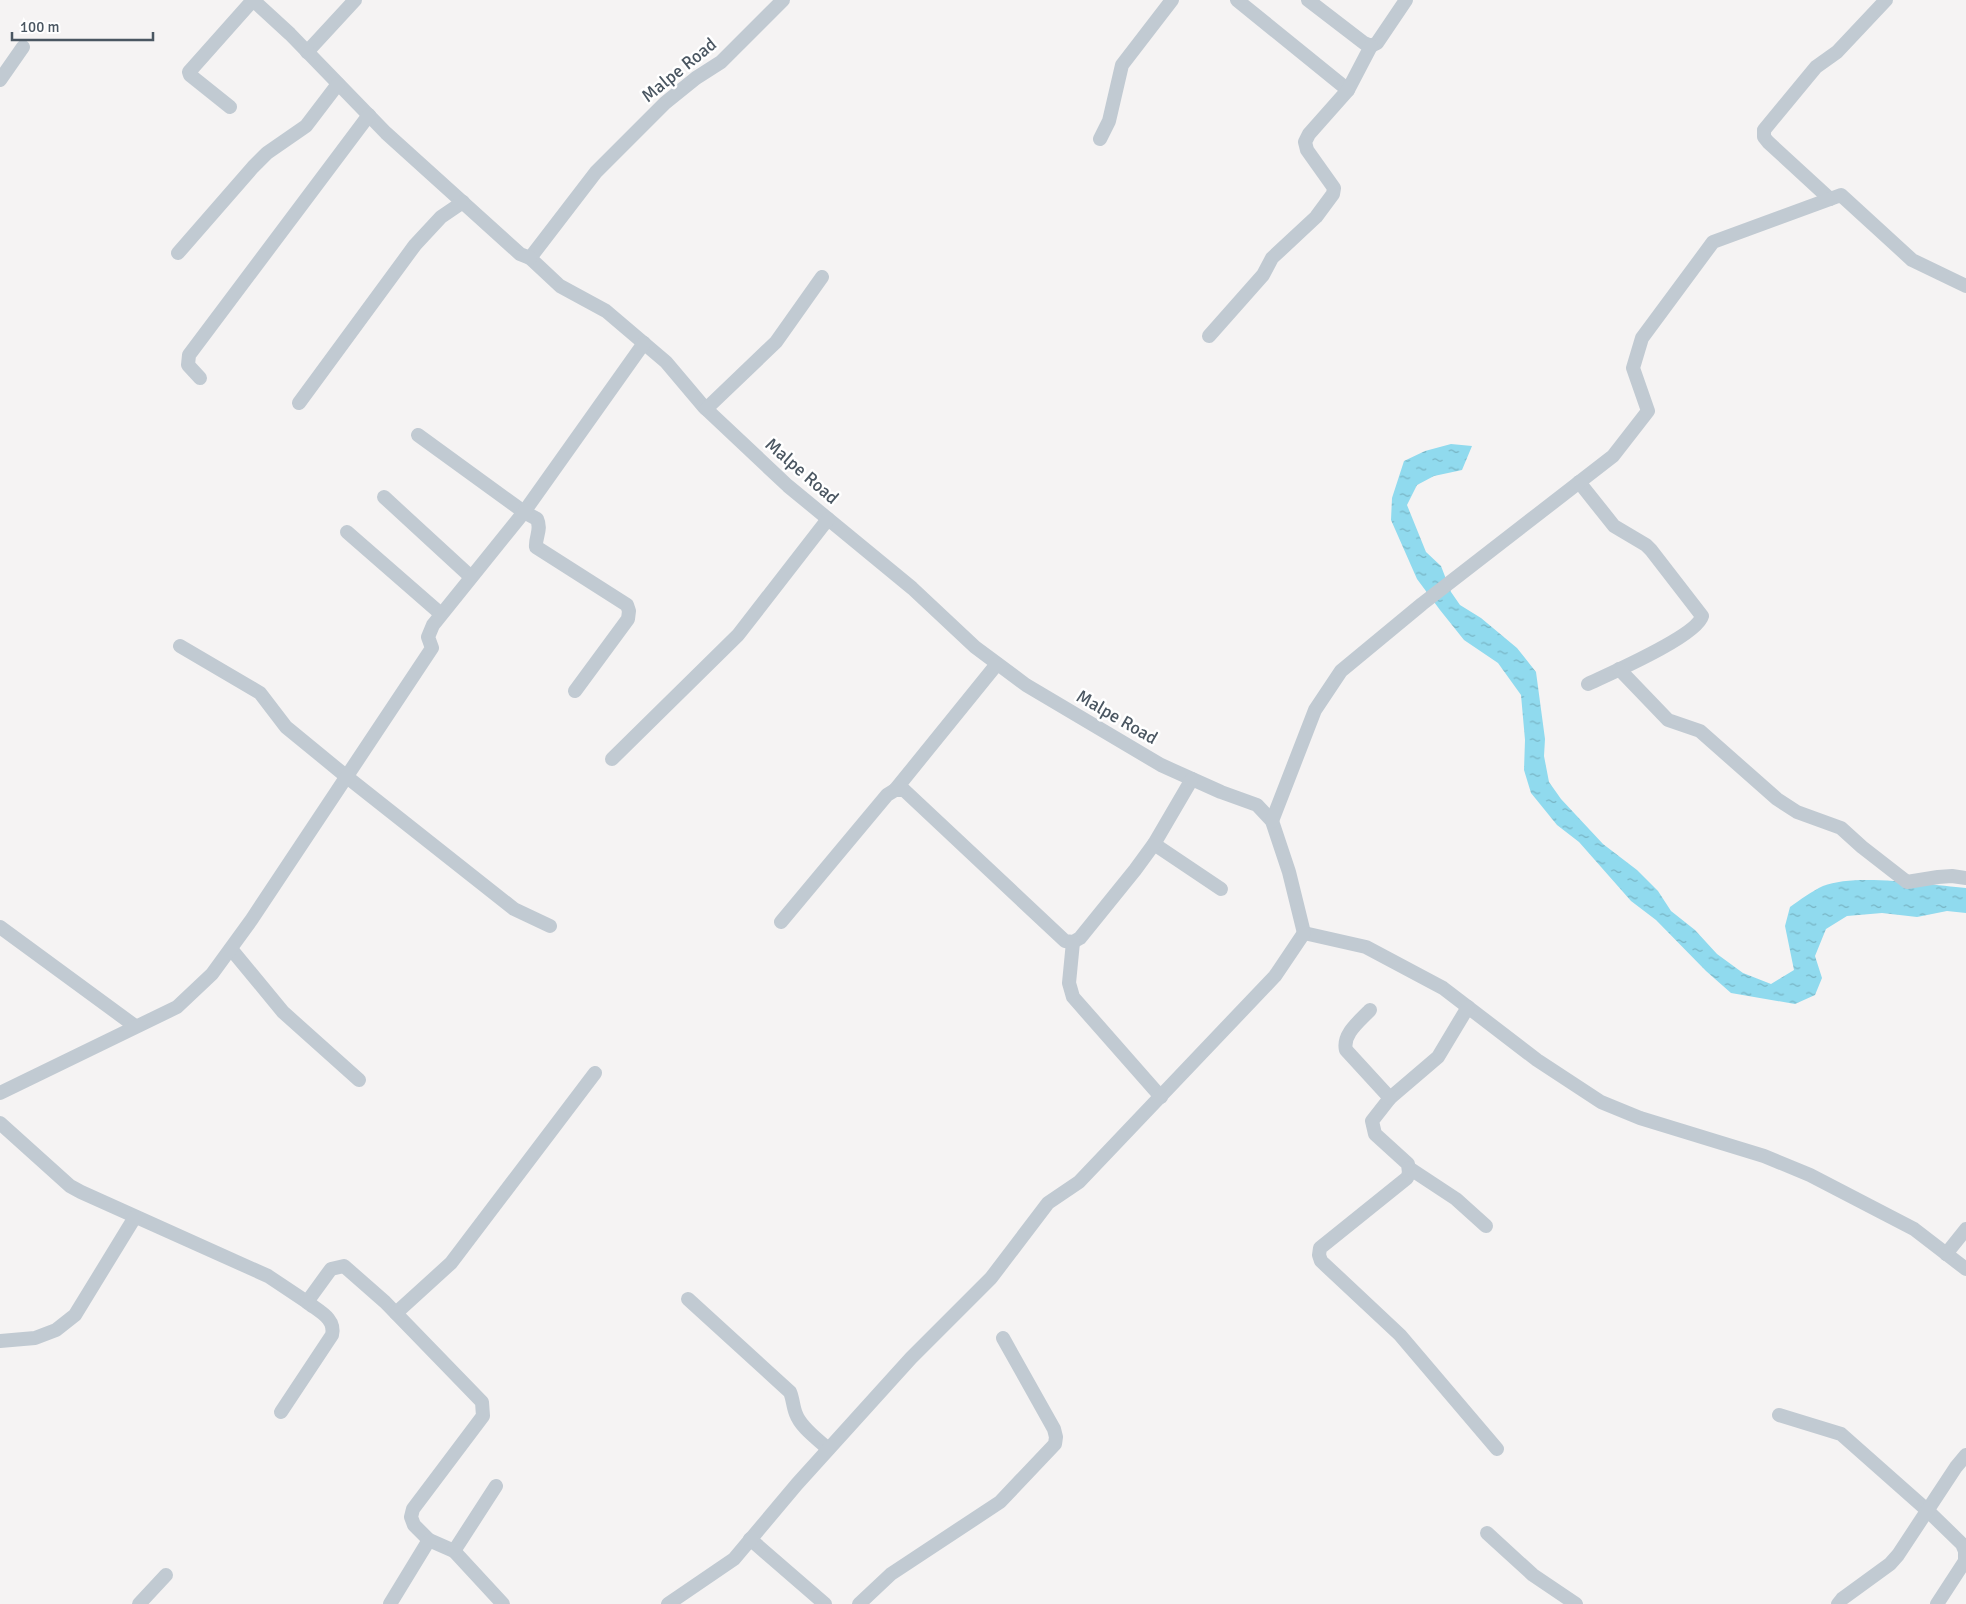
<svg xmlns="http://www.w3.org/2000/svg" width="1966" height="1604" font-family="Signika,sans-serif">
<defs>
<pattern id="water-ripples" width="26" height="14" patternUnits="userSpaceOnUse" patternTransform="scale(1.25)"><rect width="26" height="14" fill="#90daee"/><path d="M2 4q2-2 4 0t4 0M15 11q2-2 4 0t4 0" fill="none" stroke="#78b4c4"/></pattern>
</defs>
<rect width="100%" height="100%" fill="#f5f3f3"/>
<!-- water -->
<path fill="url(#water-ripples)" d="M 1451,444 L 1472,446 L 1462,470 L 1434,476 L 1417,485 L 1407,505 L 1426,552 L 1441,566 L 1451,592 L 1460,605 L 1481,618 L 1517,648 L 1536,672 L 1545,739 L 1544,756 L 1549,782 L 1561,799 L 1603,844 L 1637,870 L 1658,891 L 1671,911 L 1695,930 L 1717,954 L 1743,973 L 1771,984 L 1794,970 L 1785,926 L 1790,907 C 1800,900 1812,891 1823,886 C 1857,873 1928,885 1966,888 L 1966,913 L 1947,911 L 1917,917 L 1882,913 L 1847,916 L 1826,929 L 1815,956 L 1822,978 L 1815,995 L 1795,1004 L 1731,993 L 1706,971 L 1656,920 L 1631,901 L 1579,842 L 1557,825 L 1531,793 L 1524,770 L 1525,740 L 1521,695 L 1498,663 L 1464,640 L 1440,610 L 1417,579 L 1391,520 L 1392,498 L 1404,461 L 1425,451 Z"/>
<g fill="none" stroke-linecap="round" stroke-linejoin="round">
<!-- minor -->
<g stroke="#c1cad2" stroke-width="14">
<polyline points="783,0 721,62 696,78 665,103 596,172 530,258 560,286 606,311 666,362 704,407 788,486 912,588 975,647 1026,685 1161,765 1221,792 1257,805 1272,821 1289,872 1304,933"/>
<polyline points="1237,0 1348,90"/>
<polyline points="1308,0 1364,43 1371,46 1377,43 1406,0"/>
<polyline points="307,52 355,0"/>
<polyline points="0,80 23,47"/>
<polyline points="230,107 190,75 189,72 253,0 290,34 386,133 520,254 530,258"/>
<polyline points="1100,139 1109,121 1122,65 1172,0"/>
<polyline points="1830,199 1768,142 1764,137 1764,130 1816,67 1837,52 1886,0"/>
<polyline points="178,253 253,167 267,153 306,126 338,84"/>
<polyline points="1209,336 1263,275 1272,258 1316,217 1333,194 1334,188 1307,150 1305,142 1309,134 1348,90 1371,46"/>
<polyline points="200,378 188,365 189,355 369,115"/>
<polyline points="299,403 415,245 441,217 463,202"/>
<polyline points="706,409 776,342 822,277"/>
<path d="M 418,435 L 524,512 L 537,519 C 542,530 535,537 536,547 L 627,605 L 629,611 L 628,619 L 575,691"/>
<path d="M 1579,482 L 1614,526 L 1646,545 L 1651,550 L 1702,616 C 1697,636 1609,674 1588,684"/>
<polyline points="384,497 471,577"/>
<polyline points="347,532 441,614"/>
<polyline points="180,646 260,693 286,727 347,777 514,909 550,926"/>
<polyline points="1619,669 1668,720 1700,731 1777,799 1797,812 1841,828 1862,847 1907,882 1938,877 1952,876 1966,878"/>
<polyline points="612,759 738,635 828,519"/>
<polyline points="895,790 997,664"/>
<polyline points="1272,821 1315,710 1341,671 1422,604 1613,456 1648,411 1633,368 1642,338 1713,242 1841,195 1912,260 1966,286"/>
<polyline points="1154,844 1221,889"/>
<polyline points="781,922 887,795 895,790 904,790 1065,941 1073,942 1080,938 1135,870 1154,844 1192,779"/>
<polyline points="0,927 135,1026"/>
<polyline points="1304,933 1366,947 1443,988 1537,1060 1601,1102 1640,1118 1764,1156 1810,1175 1914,1229 1966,1269"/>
<polyline points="1073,942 1069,983 1073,997 1161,1097"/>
<polyline points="231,949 283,1012 359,1080"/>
<polyline points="1468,1007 1438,1057 1390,1098 1372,1121 1375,1134 1408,1164 1409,1173 1407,1178 1320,1248 1319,1255 1321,1261 1400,1335 1497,1449"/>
<path d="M 1370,1010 C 1360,1021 1342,1034 1346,1050 L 1390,1098"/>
<polyline points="0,1093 177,1007 212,974 252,919 432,648 428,637 433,625 524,512 644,343"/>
<polyline points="0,1123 70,1186 81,1192 268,1276 307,1302 331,1269 344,1266 385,1302 482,1402 483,1416 413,1509 411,1517 414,1525 429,1540 454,1551 503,1604"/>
<polyline points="1409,1168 1456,1199 1486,1226"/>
<polyline points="1946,1254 1966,1229"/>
<path d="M 688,1299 L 790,1392 C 793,1399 793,1407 796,1414 C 801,1428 819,1440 828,1449"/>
<polyline points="396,1313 451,1263 595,1073"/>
<polyline points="0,1341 35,1338 56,1330 75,1315 135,1217"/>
<path d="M 281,1412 L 332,1335 C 336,1318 318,1311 307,1302"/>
<polyline points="1779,1415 1841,1434 1928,1511 1962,1544 1965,1551 1965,1561 1937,1604"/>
<polyline points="1487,1533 1533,1575 1576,1604"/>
<polyline points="750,1539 825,1604"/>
<polyline points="454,1551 496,1486"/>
<polyline points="139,1604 166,1575"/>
<polyline points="390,1604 429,1540"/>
<polyline points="668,1604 734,1559 797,1484 911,1358 991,1278 1048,1203 1079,1182 1275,976 1304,933"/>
<polyline points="859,1604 891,1574 1000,1502 1055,1444 1056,1437 1054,1429 1003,1338"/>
<polyline points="1838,1604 1842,1599 1890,1564 1898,1555 1956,1467 1966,1455"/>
</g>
</g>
<g text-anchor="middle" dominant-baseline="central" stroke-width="5" stroke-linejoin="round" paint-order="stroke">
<!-- street labels -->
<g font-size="18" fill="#4a5661" stroke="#fff">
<text transform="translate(679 70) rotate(-39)">Malpe Road</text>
<text transform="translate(802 471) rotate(41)">Malpe Road</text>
<text transform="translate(1117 717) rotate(30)">Malpe Road</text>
</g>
</g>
<!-- scale -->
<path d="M12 32v8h141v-8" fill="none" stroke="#4a5661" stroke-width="2.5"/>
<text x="20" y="32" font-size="15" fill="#4a5661" stroke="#ffffff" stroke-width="4" paint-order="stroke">100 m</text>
</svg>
